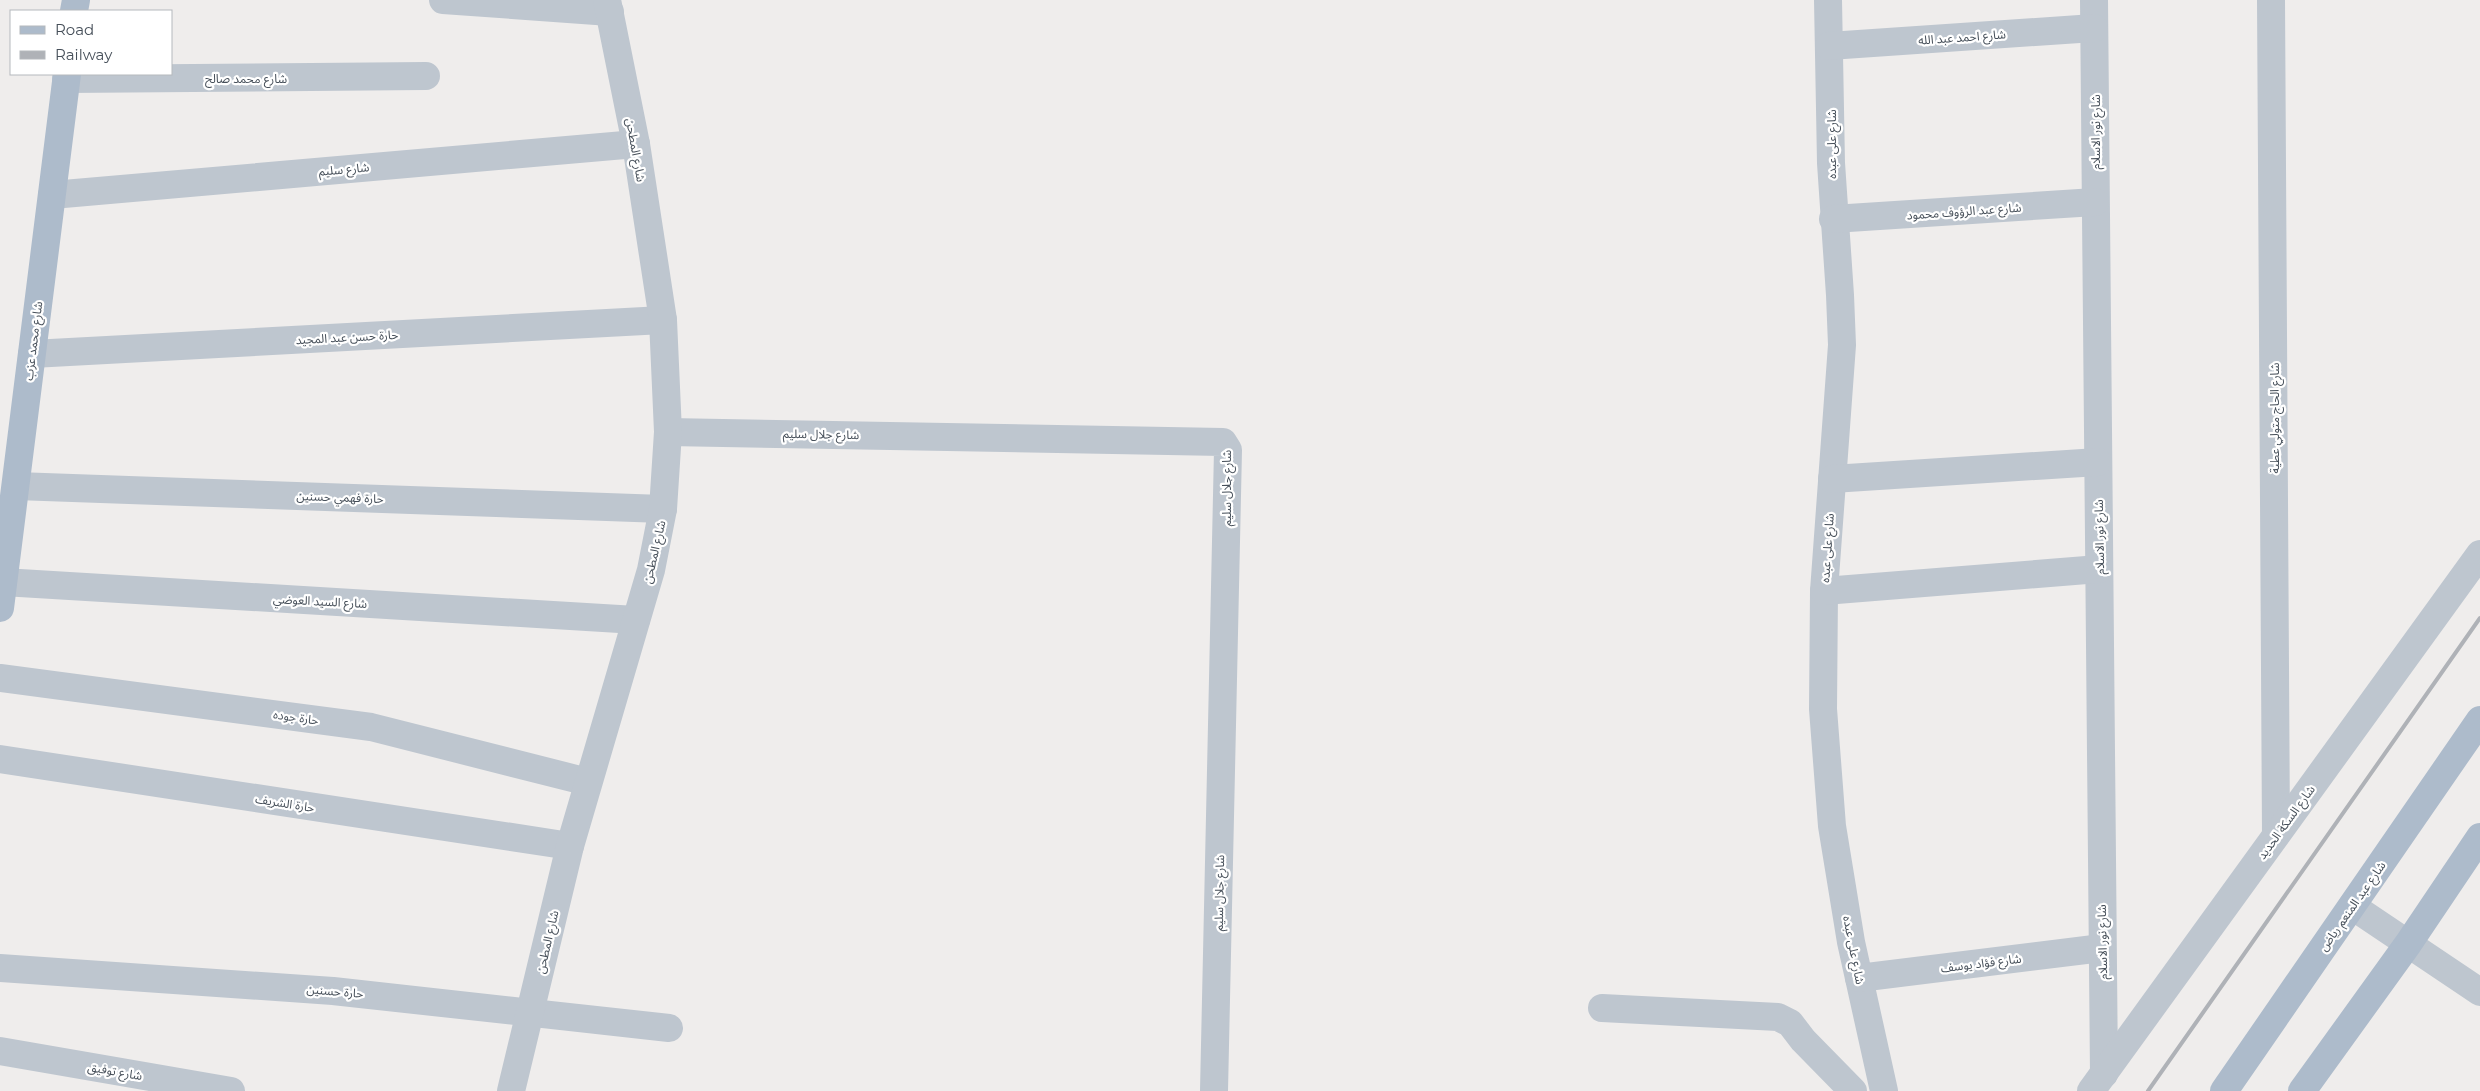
<svg xmlns="http://www.w3.org/2000/svg" width="2480" height="1091" font-family="Montserrat,'Noto Sans Arabic',sans-serif">
<rect width="100%" height="100%" fill="#efedec"/>
<g fill="none" stroke-linecap="round" stroke-linejoin="round">
<!-- minor -->
<g stroke="#bec6cf" stroke-width="28">
<polyline points="443,0 610,12"/>
<polyline points="1828,0 1831,163 1840,295 1842,345 1824,591 1823,709 1832,826 1851,942 1884,1091"/>
<polyline points="2094,0 2104,1074"/>
<polyline points="2271,0 2276,835"/>
<polyline points="1829,46 2094,28"/>
<polyline points="66,79 426,76"/>
<polyline points="52,195 636,144"/>
<polyline points="1833,219 2095,202"/>
<polyline points="32,354 663,320"/>
<polyline points="668,432 1223,442 1228,450 1214,1091"/>
<polyline points="1832,479 2098,462"/>
<polyline points="16,486 663,509"/>
<polyline points="3,582 636,620"/>
<polyline points="1824,591 2099,569"/>
<polyline points="0,678 371,727 588,782"/>
<polyline points="0,759 570,846"/>
<polyline points="2352,906 2480,992"/>
<polyline points="0,968 333,991 669,1028"/>
<polyline points="1859,978 2102,948"/>
<polyline points="1602,1008 1778,1017 1790,1023 1803,1040 1853,1091"/>
<polyline points="0,1051 231,1091"/>
<polyline points="511,1091 570,846 651,570 663,509 668,432 663,320 636,144 607,0"/>
<polyline points="2091,1091 2480,554"/>
</g>
<!-- major -->
<g stroke="#adbbcb" stroke-width="28">
<polyline points="74,11 76,0"/>
<polyline points="0,608 67,74"/>
<polyline points="2224,1091 2480,720"/>
<polyline points="2302,1091 2408,944 2480,837"/>
</g>
<!-- rail -->
<polyline stroke="#afb2b7" stroke-width="4" points="2148,1091 2480,618"/>
</g>
<g text-anchor="middle" dominant-baseline="central" stroke-width="4.5" stroke-linejoin="round" paint-order="stroke">
<!-- street labels -->
<g font-size="12" fill="#464f59" stroke="#fff">
<text transform="translate(1962 37) rotate(-4)">شارع احمد عبد الله</text>
<text x="246" y="78">شارع محمد صالح</text>
<text transform="translate(2095 132) rotate(-90)">شارع نور الاسلام</text>
<text transform="translate(1831 144) rotate(-90)">شارع على عبده</text>
<text transform="translate(636 150) rotate(80)">شارع المطحن</text>
<text transform="translate(344 169) rotate(-5)">شارع سليم</text>
<text transform="translate(1964 211) rotate(-4)">شارع عبد الرؤوف محمود</text>
<text transform="translate(347 337) rotate(-3)">حارة حسن عبد المجيد</text>
<text transform="translate(33 341) rotate(-83)">شارع محمد عزب</text>
<text transform="translate(2274 418) rotate(-90)">شارع الحاج متولي عطية</text>
<text transform="translate(821 434) rotate(1)">شارع جلال سليم</text>
<text transform="translate(1226 488) rotate(-90)">شارع جلال سليم</text>
<text transform="translate(340 497) rotate(2)">حارة فهمي حسنين</text>
<text transform="translate(2099 537) rotate(-91)">شارع نور الاسلام</text>
<text transform="translate(1827 548) rotate(-86)">شارع على عبده</text>
<text transform="translate(654 552) rotate(-77)">شارع المطحن</text>
<text transform="translate(320 601) rotate(3)">شارع السيد العوضي</text>
<text transform="translate(296 717) rotate(8)">حارة جوده</text>
<text transform="translate(285 803) rotate(9)">حارة الشريف</text>
<text transform="translate(2286 822) rotate(-54)">شارع السكة الحديد</text>
<text transform="translate(1219 893) rotate(-89)">شارع جلال سليم</text>
<text transform="translate(2352 906) rotate(-55)">شارع عبد المنعم رياض</text>
<text transform="translate(547 942) rotate(-77)">شارع المطحن</text>
<text transform="translate(2102 942) rotate(-91)">شارع نور الاسلام</text>
<text transform="translate(1854 950) rotate(79)">شارع على عبده</text>
<text transform="translate(1981 963) rotate(-7)">شارع فؤاد يوسف</text>
<text transform="translate(335 991) rotate(5)">حارة حسنين</text>
<text transform="translate(115 1071) rotate(10)">شارع توفيق</text>
</g>
</g>
<!-- legend -->
<rect x="10" y="10" width="162" height="65" fill="#ffffff" stroke="#b5b9bd"/>
<rect x="20" y="26" width="25" height="8" fill="#adbbcb" stroke="#b5b9bd"/>
<text x="55" y="35" font-size="15" fill="#464f59">Road</text>
<rect x="20" y="51" width="25" height="8" fill="#afb2b7" stroke="#b5b9bd"/>
<text x="55" y="60" font-size="15" fill="#464f59">Railway</text>
</svg>
